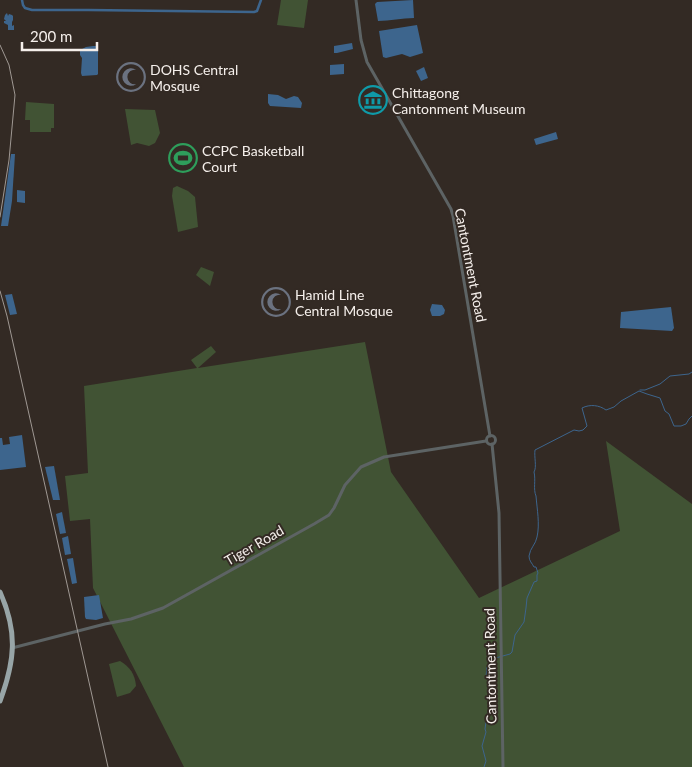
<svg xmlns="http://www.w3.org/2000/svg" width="692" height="767" font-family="Lato,sans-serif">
<rect width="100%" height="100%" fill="#332a24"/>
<!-- green -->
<g fill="#415334">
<polygon points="281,0 308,0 304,28 277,25"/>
<polygon points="26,102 54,104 54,128 51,128 51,132 30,132 30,120 25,120"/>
<polygon points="125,109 155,110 160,133 155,143 149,146 137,143 131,145"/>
<polygon points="177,186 188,191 195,197 198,227 178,232 172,196 173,188"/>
<polygon points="201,267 214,272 210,286 196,275"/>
<polygon points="365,342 391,472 479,598 620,531 606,441 692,504 692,767 184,767 93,588 90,519 70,521 65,476 88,473 84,386 197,368 191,360 211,346 216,352 198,368"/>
<path d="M 120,661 C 130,667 135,674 136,686 L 130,693 L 117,697 L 109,664 Z"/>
</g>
<!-- water -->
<g fill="#3d658d">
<path d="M 413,0 L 414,18 C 402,18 390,21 378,21 L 375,4 L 377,2 Z"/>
<polygon points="7,13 8,16 9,14 12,15 13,16 13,20 12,22 12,26 14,25 14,30 8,30 8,25 4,23 4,21 6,21 4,19 5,15"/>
<polygon points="417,25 423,53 410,57 402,54 386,58 383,57 379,31"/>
<polygon points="352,43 353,49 337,53 334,53 334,46"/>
<polygon points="93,46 96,46 98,49 98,74 97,75 82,76 81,73 82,58 80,55 80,50 86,47"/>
<polygon points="344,64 344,74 330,75 330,65"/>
<polygon points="424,67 428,78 421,81 416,71"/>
<polygon points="268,94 278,95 286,99 294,96 298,97 302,103 301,108 270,106 268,103"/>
<polygon points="556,132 558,139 536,145 534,139"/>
<polygon points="11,154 15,154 12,201 8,226 1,226"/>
<polygon points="17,190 25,191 25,203 17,202"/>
<polygon points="12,294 17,314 10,315 5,295"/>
<polygon points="432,304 442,305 445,310 444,314 440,316 432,316 430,310"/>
<polygon points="671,307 674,328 672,331 620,328 621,312"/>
<polygon points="22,435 26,467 0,470 0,438 2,438 3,445 10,444 9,437"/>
<polygon points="54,466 60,500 53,500 45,467"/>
<polygon points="62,512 66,533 60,534 56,514"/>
<polygon points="68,536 71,554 65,555 62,538"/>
<polygon points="73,558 77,583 72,584 67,559"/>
<polygon points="99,595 103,618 96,620 86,619 85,617 84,597"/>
</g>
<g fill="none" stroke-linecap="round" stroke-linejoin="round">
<!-- stream -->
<g stroke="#3d658d" stroke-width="1">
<polyline points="640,390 645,390 660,384 670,376 689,374 692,372"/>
<path d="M 484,767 L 486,761 L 482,746 L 486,732 L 485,729 L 487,715 L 494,707 L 492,696 L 492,685 L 486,677 L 487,667 L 490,665 L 490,661 L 492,659 L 510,654 L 512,652 L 515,635 L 524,622 L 526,608 L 527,598 L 534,582 L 537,581 L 537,575 L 538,573 L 536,567 L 534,567 C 532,563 529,561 529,556 C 530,548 536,544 537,537 C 540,524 537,509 536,496 C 533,489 536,480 534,472 C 537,467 534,457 535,450 L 574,430 L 579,431 L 583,430 L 587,426 L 582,408 C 590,404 599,405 606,410 L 614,407 L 621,401 L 639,391 L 647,394 L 660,398 L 665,411 L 669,414 L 674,426 L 681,426 L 686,424 L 689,419 L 692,416"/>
</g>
<!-- canal -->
<polyline stroke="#3d658d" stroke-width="2.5" points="22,0 23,5 25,8 32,10 88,10 254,12 257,11 261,0"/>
<!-- tertiary -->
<g stroke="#5d6364" stroke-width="3">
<polyline points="356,0 361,40 367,62 451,209 453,216 490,436"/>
<circle cx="491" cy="440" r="4.5"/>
<polyline points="492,444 499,513 503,767"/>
<polyline points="12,648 105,624 131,619 163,608 314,524 329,515 334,508 345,485 361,467 384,457 486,441"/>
</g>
<!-- trunk -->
<path stroke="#98a5a7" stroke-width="5" d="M 0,592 C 18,632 15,661 0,701"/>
<!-- rail -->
<g stroke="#9f9893" stroke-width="1">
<polyline points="0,45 9,65 15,95 9,160 0,217"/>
<polyline points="0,291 7,316 108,767"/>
</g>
</g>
<!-- icons -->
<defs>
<symbol id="mosque-ring" viewBox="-11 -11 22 22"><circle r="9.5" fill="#332a24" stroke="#6b7280" stroke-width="1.5"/><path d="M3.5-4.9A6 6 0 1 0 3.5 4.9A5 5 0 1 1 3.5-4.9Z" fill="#6b7280"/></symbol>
<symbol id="museum-ring" viewBox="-11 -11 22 22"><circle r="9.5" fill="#332a24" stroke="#0f9aa8" stroke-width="1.5"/><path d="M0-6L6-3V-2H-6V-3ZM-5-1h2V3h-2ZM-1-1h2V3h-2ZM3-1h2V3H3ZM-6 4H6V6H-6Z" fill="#0f9aa8"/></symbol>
<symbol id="stadium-ring" viewBox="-11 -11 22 22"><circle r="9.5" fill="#332a24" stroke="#2e9e5b" stroke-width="1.5"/><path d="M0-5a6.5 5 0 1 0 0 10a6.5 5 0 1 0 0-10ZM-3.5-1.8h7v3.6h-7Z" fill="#2e9e5b"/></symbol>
</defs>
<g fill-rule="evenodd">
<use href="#mosque-ring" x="115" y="61" width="32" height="32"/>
<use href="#museum-ring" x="357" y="84" width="32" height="32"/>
<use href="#stadium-ring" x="167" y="142" width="32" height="32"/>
<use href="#mosque-ring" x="260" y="286" width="32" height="32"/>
</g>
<g text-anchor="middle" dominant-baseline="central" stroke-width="4" stroke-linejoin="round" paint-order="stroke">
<!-- poi labels -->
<g font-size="14" fill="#f5efeb" stroke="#332a24" text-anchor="start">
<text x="150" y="69">DOHS Central<tspan x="150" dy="16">Mosque</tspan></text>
<text x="392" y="92">Chittagong<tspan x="392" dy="16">Cantonment Museum</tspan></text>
<text x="202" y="150">CCPC Basketball<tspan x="202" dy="16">Court</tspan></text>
<text x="295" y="294">Hamid Line<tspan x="295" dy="16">Central Mosque</tspan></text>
</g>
<!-- street labels -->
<g font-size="14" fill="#f5efeb" stroke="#332a24">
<text transform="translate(471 265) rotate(79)">Cantontment Road</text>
<text transform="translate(254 545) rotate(-30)">Tiger Road</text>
<text transform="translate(490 666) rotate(-91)">Cantontment Road</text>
</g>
</g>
<!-- scale -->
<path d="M22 42v8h75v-8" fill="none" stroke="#f5efeb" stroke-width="2.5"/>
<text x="30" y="42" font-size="15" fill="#f5efeb" stroke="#332a24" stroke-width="4" paint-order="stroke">200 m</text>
</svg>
